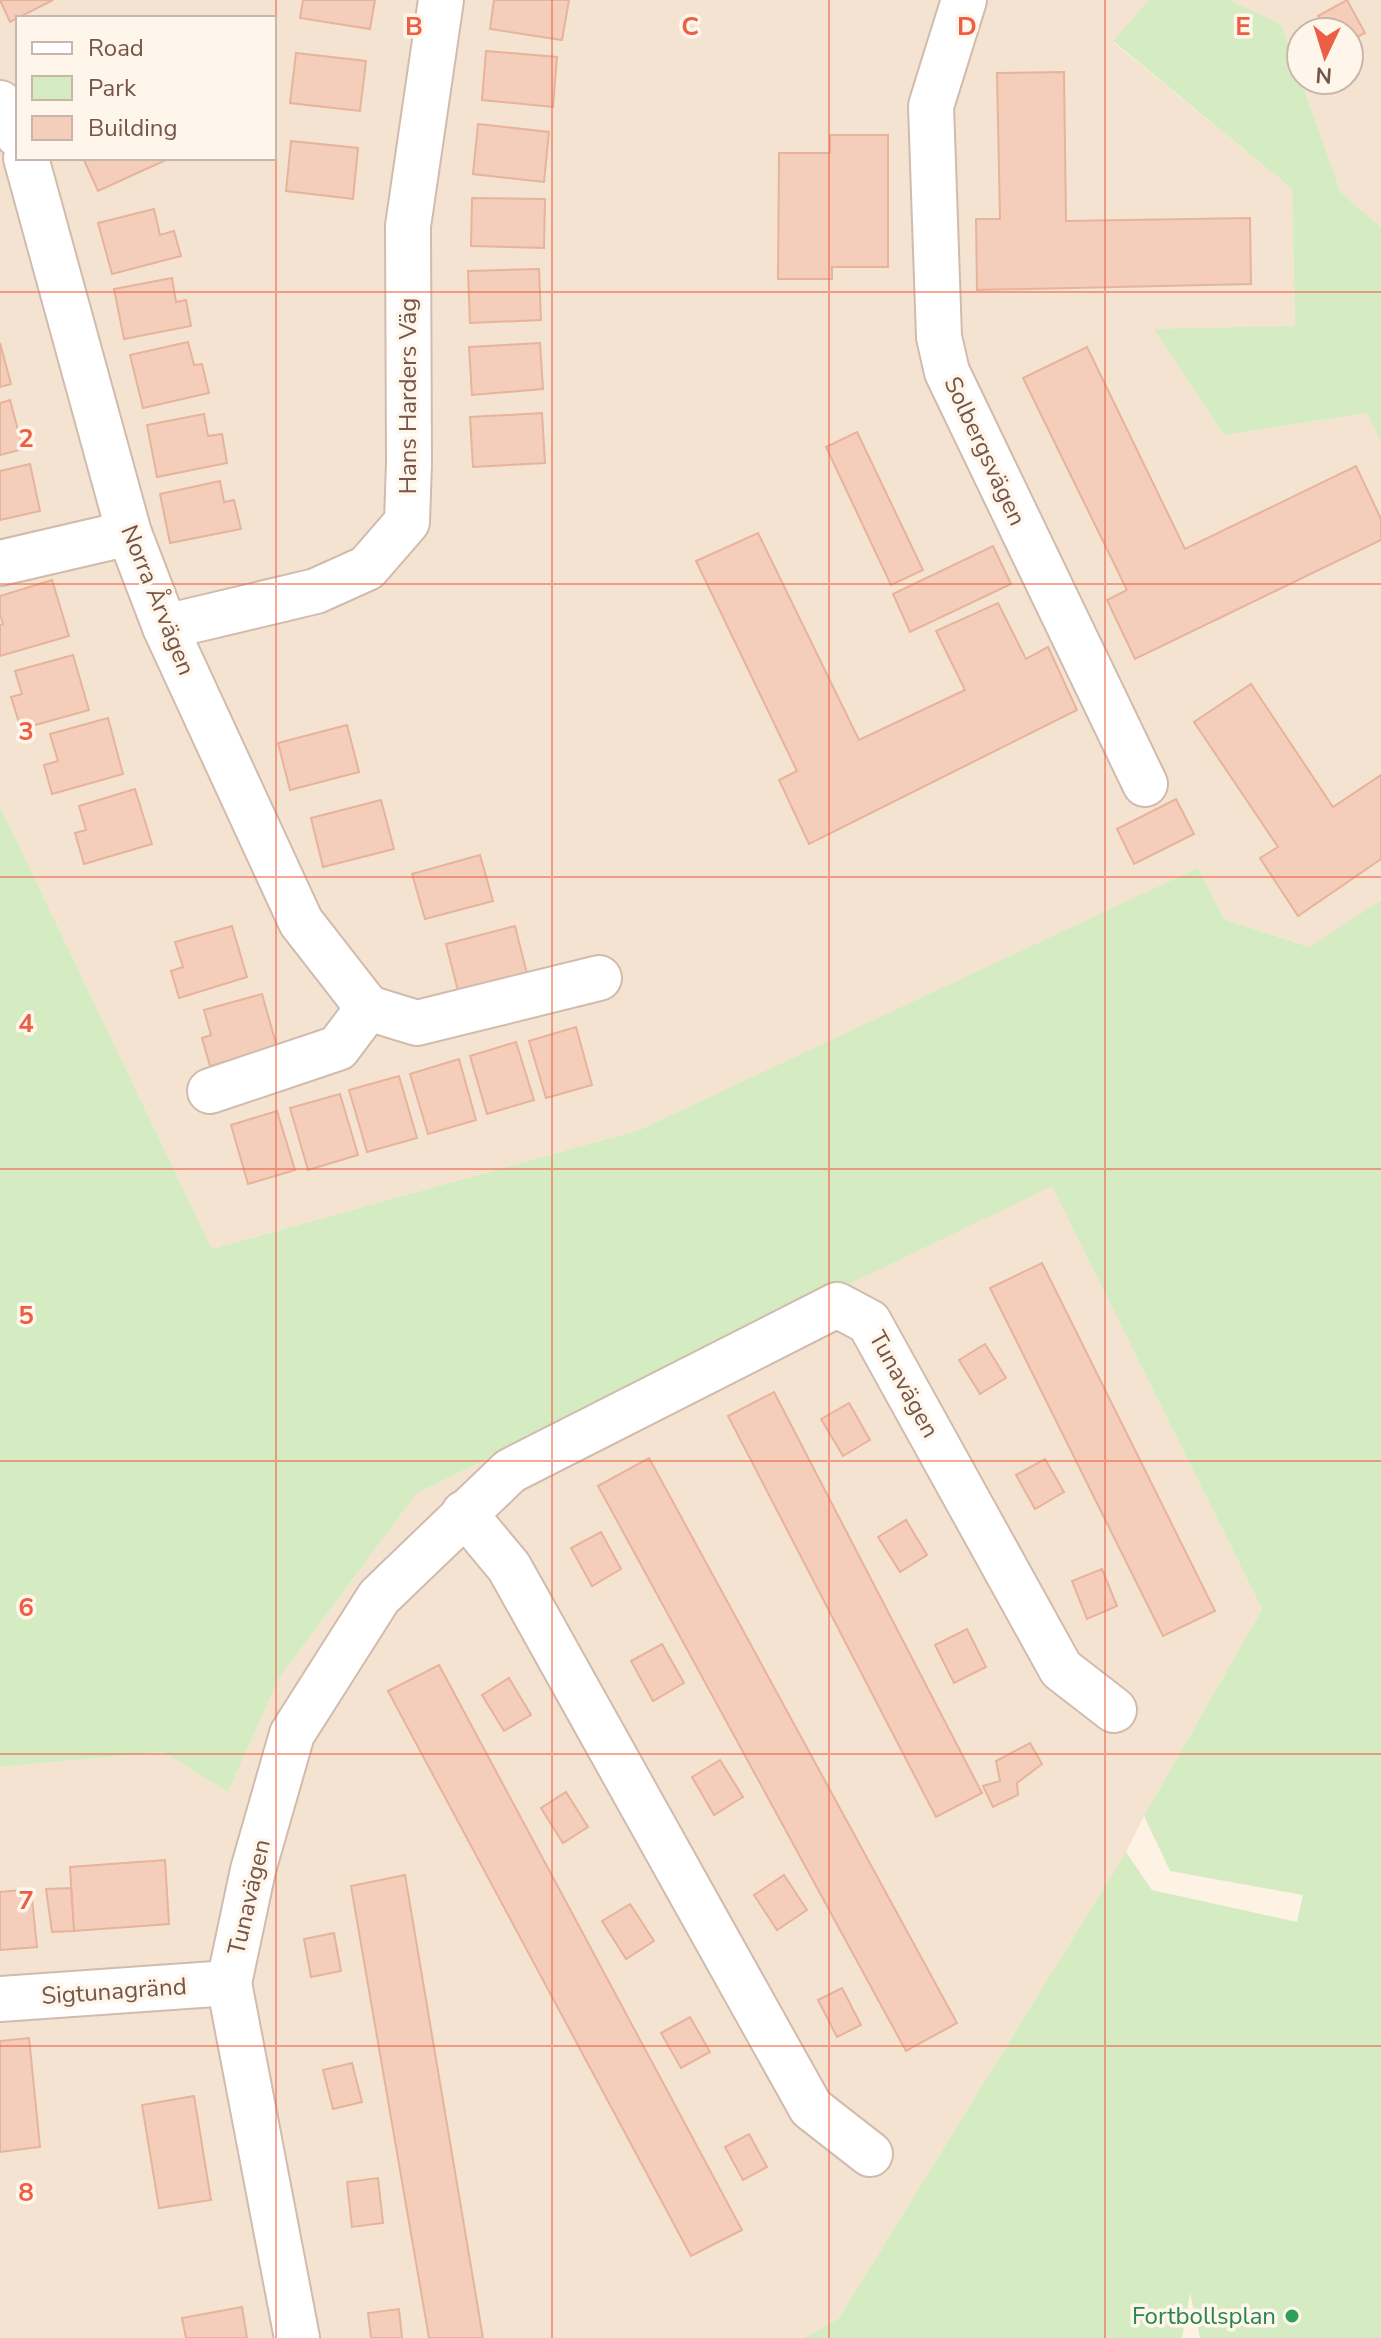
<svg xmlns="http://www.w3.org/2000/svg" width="1381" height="2338" font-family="'Nunito Sans',sans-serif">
<rect width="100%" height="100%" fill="#fdf2e4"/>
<!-- residential -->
<g fill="#f5e3d2" fill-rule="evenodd">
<path d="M 0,0 L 1149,0 L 1113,42 L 1292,189 L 1295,327 L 1155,330 L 1224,435 L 1367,413 L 1381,442 L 1381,900 L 1311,947 L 1224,919 L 1198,869 L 639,1130 L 212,1249 L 0,806 ZM 18,18 L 274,18 L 274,158 L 18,158 Z"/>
<polygon points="1229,0 1381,0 1381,227 1341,193 1301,80 1349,80 1349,32 1301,32 1301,80 1281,24"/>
<polygon points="1052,1185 1262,1609 1144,1816 1126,1852 839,2318 803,2338 0,2338 0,1767 163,1752 228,1792 279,1678 417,1493"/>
</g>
<!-- green -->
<g fill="#d5ecc2">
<polygon points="1149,0 1229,0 1281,24 1341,193 1381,227 1381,442 1367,413 1224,435 1154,329 1295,326 1292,189 1113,41"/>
<polygon points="0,806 212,1249 639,1130 1198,868 1224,919 1310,947 1381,900 1381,2338 1200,2338 1190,2293 1182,2338 803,2338 839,2318 1126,1852 1152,1890 1297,1922 1303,1895 1170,1871 1144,1816 1262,1609 1052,1186 417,1493 279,1678 228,1792 163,1752 0,1767"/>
</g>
<!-- building -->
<g fill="#f4cebb" stroke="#e7b39a" stroke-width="2">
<polygon points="0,0 53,0 10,22"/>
<polygon points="303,0 375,0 370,29 300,18"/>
<polygon points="494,0 569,0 562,40 490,29"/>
<polygon points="1347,0 1365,33 1349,41 1349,32 1326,32 1318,16"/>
<polygon points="486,51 557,57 553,107 482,100"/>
<polygon points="296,53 366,61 360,111 290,103"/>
<polygon points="1064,72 1066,221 1250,218 1251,284 977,290 976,219 1000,219 997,73"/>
<polygon points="478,124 549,132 544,182 473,174"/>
<polygon points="830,135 888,135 888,267 832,267 832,279 778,279 779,153 830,153"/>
<polygon points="291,141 358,148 353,199 286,191"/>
<polygon points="83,158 165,158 166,160 98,191"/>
<polygon points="472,198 545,199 544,248 471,246"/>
<polygon points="154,209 160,235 174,231 181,256 112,274 98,223"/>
<polygon points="539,269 541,320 470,323 468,271"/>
<polygon points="172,278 176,302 186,300 191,326 124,339 114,289"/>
<polygon points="188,342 194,365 202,364 209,393 143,408 130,355"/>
<polygon points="0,343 11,384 0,387"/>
<polygon points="540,343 543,389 472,395 469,347"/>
<polygon points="1087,347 1185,549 1356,466 1381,519 1381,540 1135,659 1107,600 1127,590 1023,378"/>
<polygon points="10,400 23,449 0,455 0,403"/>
<polygon points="542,413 545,463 473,467 470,417"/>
<polygon points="204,414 208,436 222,434 227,463 157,477 147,425"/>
<polygon points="857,432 923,570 891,585 826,447"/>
<polygon points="30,464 40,511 0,520 0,471"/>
<polygon points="220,481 224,502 234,500 241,529 170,543 160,494"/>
<polygon points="758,533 859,740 965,690 936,631 998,603 1026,659 1048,647 1077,710 809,844 779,780 797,771 696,561"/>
<polygon points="993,546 1011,584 910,632 893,594"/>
<polygon points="52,580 69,636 0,656 0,625 3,624 0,614 0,596"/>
<polygon points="73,655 89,710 21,729 11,697 22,694 15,671"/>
<polygon points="1251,684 1333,807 1381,775 1381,859 1298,916 1260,858 1278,847 1194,722"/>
<polygon points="108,718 123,774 52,794 44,765 58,761 50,734"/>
<polygon points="347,725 359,772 290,790 278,743"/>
<polygon points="135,789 152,844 84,864 75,833 86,830 79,806"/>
<polygon points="1176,799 1194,834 1134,864 1117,829"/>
<polygon points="381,800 394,849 323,867 311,818"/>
<polygon points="480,855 493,901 425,919 412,874"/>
<polygon points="232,926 247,977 179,998 171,971 183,967 175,942"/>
<polygon points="515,926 527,974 458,991 446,944"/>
<polygon points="262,994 277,1047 210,1066 202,1038 211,1035 204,1010"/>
<polygon points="576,1027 592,1085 546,1098 529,1041"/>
<polygon points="516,1042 534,1100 487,1114 470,1056"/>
<polygon points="459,1059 476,1120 428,1134 410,1074"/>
<polygon points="399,1076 417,1138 367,1152 349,1090"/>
<polygon points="340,1094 358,1155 308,1170 290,1108"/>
<polygon points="277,1111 295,1170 248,1184 231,1125"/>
<polygon points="1042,1263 1215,1611 1163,1636 990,1288"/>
<polygon points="985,1344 1006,1378 980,1394 959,1360"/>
<polygon points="774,1392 982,1793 936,1817 728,1416"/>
<polygon points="849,1403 870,1440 843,1456 821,1419"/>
<polygon points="649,1458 957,2023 906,2051 598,1486"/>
<polygon points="1045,1459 1064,1492 1035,1509 1016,1475"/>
<polygon points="906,1520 927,1555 900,1572 878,1537"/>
<polygon points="601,1532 621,1569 592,1586 571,1548"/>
<polygon points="1102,1569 1117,1606 1087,1619 1072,1581"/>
<polygon points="967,1629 986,1667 954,1683 935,1645"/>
<polygon points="662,1644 684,1683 653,1701 631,1661"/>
<polygon points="439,1665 742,2230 691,2256 388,1691"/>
<polygon points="509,1678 531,1715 504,1731 482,1695"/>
<polygon points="1030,1743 1042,1764 1017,1783 1018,1795 993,1807 983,1786 1000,1781 996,1761"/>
<polygon points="720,1760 743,1797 714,1815 692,1777"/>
<polygon points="566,1792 588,1827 563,1843 541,1808"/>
<polygon points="165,1860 169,1924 74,1931 70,1867"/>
<polygon points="405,1875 483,2338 429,2338 351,1886"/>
<polygon points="784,1875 807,1910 777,1930 754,1895"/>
<polygon points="71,1888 74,1931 52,1932 46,1889"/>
<polygon points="31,1889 37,1947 0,1950 0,1892"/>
<polygon points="630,1904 654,1941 626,1959 602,1921"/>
<polygon points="334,1933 341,1971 311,1977 304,1939"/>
<polygon points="842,1988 861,2025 837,2037 818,2000"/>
<polygon points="690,2017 710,2052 681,2068 661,2033"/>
<polygon points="29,2038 40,2147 0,2152 0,2041"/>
<polygon points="352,2063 362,2102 333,2109 323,2070"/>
<polygon points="194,2096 211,2200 159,2208 142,2105"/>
<polygon points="749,2134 767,2167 743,2180 725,2147"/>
<polygon points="378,2178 383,2223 352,2227 347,2182"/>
<polygon points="242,2307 247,2338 186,2338 182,2318"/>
<polygon points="399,2309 402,2338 371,2338 368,2313"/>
</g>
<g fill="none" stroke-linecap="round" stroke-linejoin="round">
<defs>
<g id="minor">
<polyline points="964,0 931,106 939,337 947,372 1145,784"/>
<polyline points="0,103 18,135"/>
<polyline points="26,158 129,533 165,627 301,922 368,1008"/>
<polyline points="0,563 129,533"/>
<polyline points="165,627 316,591 367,568 407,522 409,463 408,226 441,0"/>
<polyline points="210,1091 338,1048 368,1008 417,1023 599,978"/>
<polyline points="464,1513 509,1567 811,2108 870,2154"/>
<polyline points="0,1999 229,1983"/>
<polyline points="297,2338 229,1983 253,1870 292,1734 379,1597 510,1471 837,1305 869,1322 1061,1669 1114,1710"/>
</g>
</defs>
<!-- minor casing -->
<use href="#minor" stroke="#d1bbac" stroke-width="48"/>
<!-- minor -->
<use href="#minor" stroke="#fff" stroke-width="44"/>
</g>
<!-- grid -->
<path fill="none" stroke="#ec5f44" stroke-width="2" stroke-opacity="0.55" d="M 276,0 L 276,2338M 552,0 L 552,2338M 829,0 L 829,2338M 1105,0 L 1105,2338M 0,292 L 1381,292M 0,584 L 1381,584M 0,877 L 1381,877M 0,1169 L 1381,1169M 0,1461 L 1381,1461M 0,1754 L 1381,1754M 0,2046 L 1381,2046"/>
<!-- markers -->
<circle fill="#2e9e5b" stroke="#fff6eb" stroke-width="3" cx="1292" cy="2316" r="8"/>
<g text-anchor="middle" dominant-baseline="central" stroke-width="7" stroke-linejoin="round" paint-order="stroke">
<!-- street labels -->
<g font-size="24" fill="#775648" stroke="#fff6eb">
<text transform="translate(408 396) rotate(-90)">Hans Harders Väg</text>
<text transform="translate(985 451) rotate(65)">Solbergsvägen</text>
<text transform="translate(158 600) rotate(68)">Norra Årvägen</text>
<text transform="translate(904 1384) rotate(61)">Tunavägen</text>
<text transform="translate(249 1897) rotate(-77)">Tunavägen</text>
<text transform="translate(114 1991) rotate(-4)">Sigtunagränd</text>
</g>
<!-- leisure labels -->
<g font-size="24" fill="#27864d" stroke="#fff6eb" text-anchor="end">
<text x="1276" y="2316">Fortbollsplan</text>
</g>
</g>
<g font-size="26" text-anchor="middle" font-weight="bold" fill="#ec5f44" stroke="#fff6eb" stroke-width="7" stroke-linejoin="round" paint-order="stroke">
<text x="414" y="35">B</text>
<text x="690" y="35">C</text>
<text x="967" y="35">D</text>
<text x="1243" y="35">E</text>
<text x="26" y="447">2</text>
<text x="26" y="740">3</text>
<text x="26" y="1032">4</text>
<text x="26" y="1324">5</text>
<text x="26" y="1616">6</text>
<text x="26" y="1909">7</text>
<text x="26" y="2201">8</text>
</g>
<!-- legend -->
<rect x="16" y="16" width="260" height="144" fill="#fff6eb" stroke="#c9b6aa" stroke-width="2"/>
<rect x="32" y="42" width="40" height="12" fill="#ffffff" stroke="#c9b6aa" stroke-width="2"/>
<text x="88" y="56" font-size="24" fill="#775648">Road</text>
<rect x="32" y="76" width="40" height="24" fill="#d5ecc2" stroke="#c9b6aa" stroke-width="2"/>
<text x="88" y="96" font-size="24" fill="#775648">Park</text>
<rect x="32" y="116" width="40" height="24" fill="#f4cebb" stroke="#c9b6aa" stroke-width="2"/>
<text x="88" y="136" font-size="24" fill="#775648">Building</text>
<!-- north arrow -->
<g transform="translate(1325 56) rotate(184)"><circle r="38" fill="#fff6eb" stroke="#c9b6aa" stroke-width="2"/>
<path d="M0-6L14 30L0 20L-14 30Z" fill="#ec5f44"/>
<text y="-12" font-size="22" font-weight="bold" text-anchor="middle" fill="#775648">N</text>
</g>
</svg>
